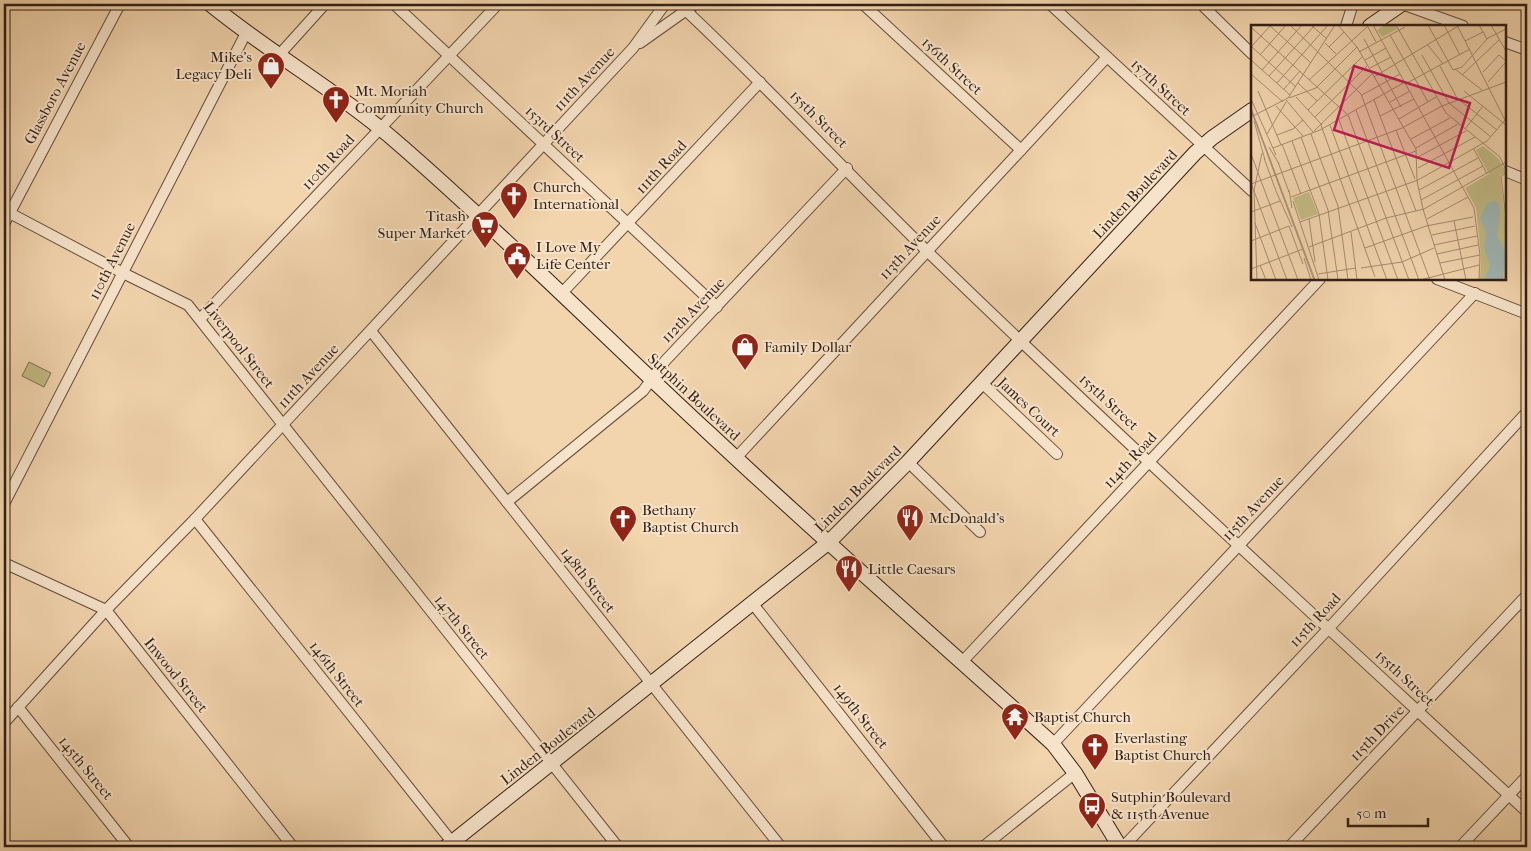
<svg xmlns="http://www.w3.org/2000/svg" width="1531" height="851" font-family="'IM FELL French Canon',serif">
<rect width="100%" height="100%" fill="#f2d4ad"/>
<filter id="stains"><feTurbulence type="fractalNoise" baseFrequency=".004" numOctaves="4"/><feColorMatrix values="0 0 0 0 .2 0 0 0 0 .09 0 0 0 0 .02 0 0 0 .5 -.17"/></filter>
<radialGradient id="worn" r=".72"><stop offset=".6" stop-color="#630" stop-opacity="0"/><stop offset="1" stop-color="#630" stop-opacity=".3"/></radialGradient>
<!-- green -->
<polygon fill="#c2bb85" stroke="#7a6c4d" points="29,362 51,373 44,387 22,376"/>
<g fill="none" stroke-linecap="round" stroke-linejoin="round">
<defs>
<g id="minor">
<polyline points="394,4 717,307"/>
<path d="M 679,4 C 765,84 845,171 929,253 C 1125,443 1327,627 1527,812"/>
<polyline points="863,4 1021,150"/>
<polyline points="1050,4 1252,191"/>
<polyline points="1201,4 1252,54"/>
<polyline points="1402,4 1463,26"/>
<polyline points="1346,26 1353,4"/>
<polyline points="1505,42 1527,50"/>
<polyline points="640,43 695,4"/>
<polyline points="279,55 325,4"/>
<polyline points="1505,171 1527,180"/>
<polyline points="4,210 123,273 188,305 618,847"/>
<polyline points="4,224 120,4"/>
<polyline points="1437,279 1527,314"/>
<polyline points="562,293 760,82"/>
<polyline points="201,318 498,4"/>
<polyline points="371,331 781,847"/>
<polyline points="982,383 1057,454"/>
<polyline points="736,458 1107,57"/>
<polyline points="908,462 980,532"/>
<polyline points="507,502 643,391 665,361 847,168"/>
<polyline points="4,504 246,33"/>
<polyline points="195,519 456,847"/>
<polyline points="4,563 106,610 293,847"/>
<polyline points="753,604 944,847"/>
<polyline points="962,662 1320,279"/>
<polyline points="18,707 129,847"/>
<polyline points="4,723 106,610 195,519 633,48 665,4"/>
<polyline points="1053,744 1475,293"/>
<polyline points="983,847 1075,773"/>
<polyline points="1123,847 1329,628 1527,412"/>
<polyline points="1289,847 1527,595"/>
<polyline points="1460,847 1527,776"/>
</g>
<g id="secondary">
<path d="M 210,4 C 271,54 341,93 400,145 C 507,238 606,338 710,434 C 822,539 939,641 1053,744 L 1075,773 L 1120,847"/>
<polyline points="1370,26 1402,4"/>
<polyline points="446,847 829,542 908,462 1195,153 1212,138 1252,110"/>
</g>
</defs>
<!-- minor casing -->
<use href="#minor" stroke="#624c3b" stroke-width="12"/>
<!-- secondary casing -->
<use href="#secondary" stroke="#321e15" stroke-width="16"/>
<!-- minor -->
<use href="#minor" stroke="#f7e3ca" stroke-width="10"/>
<!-- secondary -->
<use href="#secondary" stroke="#f7e3ca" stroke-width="14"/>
</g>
<!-- icons -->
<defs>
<symbol id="shop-pin" viewBox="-11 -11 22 30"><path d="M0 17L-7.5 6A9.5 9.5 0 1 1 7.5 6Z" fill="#8f2418" stroke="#f7e3ca"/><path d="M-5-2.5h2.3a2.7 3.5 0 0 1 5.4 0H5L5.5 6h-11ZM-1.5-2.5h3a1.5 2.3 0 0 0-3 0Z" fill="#fff"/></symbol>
<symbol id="church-pin" viewBox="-11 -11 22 30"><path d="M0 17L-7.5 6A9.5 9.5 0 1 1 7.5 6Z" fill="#8f2418" stroke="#f7e3ca"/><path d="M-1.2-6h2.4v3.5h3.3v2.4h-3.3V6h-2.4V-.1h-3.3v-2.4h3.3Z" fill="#fff"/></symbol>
<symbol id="supermarket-pin" viewBox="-11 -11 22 30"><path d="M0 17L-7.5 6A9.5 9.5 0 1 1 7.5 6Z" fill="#8f2418" stroke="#f7e3ca"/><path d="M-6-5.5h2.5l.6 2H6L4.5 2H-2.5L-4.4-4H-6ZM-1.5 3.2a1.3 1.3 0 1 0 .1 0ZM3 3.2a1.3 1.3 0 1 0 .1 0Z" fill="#fff"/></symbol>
<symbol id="civic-pin" viewBox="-11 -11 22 30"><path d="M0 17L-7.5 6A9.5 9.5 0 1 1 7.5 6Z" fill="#8f2418" stroke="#f7e3ca"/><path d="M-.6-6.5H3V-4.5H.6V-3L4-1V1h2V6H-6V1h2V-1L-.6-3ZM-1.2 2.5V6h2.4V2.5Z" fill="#fff"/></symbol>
<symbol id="restaurant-pin" viewBox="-11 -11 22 30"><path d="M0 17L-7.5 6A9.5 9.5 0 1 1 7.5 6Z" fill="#8f2418" stroke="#f7e3ca"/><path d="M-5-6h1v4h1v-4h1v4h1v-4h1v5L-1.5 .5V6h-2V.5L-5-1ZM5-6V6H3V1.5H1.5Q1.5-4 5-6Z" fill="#fff"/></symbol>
<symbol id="temple-pin" viewBox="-11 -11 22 30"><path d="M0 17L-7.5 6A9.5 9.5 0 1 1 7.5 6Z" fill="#8f2418" stroke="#f7e3ca"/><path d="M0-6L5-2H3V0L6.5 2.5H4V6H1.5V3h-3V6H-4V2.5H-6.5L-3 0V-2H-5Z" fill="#fff"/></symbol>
<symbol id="bus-pin" viewBox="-11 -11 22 30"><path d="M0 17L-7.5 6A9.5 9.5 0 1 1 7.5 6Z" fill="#8f2418" stroke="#f7e3ca"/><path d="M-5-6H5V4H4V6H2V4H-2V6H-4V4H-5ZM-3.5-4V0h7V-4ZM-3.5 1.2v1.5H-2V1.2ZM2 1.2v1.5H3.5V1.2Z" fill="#fff"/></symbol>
</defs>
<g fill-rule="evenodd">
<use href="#shop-pin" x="255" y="50" width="32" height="43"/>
<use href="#church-pin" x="320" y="84" width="32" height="43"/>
<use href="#church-pin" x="498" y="180" width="32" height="43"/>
<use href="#supermarket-pin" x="469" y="209" width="32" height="43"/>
<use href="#civic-pin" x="501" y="240" width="32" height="43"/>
<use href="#shop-pin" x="729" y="331" width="32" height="43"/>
<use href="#restaurant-pin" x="894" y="502" width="32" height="43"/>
<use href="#church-pin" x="607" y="503" width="32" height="43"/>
<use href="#restaurant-pin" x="833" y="553" width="32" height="43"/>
<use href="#temple-pin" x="999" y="701" width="32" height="43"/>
<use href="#church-pin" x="1079" y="731" width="32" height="43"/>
<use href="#bus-pin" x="1076" y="790" width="32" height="43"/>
</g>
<g text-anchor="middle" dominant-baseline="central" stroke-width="4" stroke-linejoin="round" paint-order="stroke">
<!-- poi labels -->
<g font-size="15" fill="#321e15" stroke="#f7e3ca" text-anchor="start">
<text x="252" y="57" text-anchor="end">Mike's<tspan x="252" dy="17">Legacy Deli</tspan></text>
<text x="355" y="91">Mt. Moriah<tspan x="355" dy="17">Community Church</tspan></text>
<text x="533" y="187">Church<tspan x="533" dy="17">International</tspan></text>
<text x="466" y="216" text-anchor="end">Titash<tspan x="466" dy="17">Super Market</tspan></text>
<text x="536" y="247">I Love My<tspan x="536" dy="17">Life Center</tspan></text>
<text x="764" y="347">Family Dollar</text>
<text x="642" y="510">Bethany<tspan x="642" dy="17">Baptist Church</tspan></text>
<text x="929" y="518">McDonald's</text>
<text x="868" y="569">Little Caesars</text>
<text x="1034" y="717">Baptist Church</text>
<text x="1114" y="738">Everlasting<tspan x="1114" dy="17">Baptist Church</tspan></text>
<text x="1111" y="797">Sutphin Boulevard<tspan x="1111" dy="17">&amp; 115th Avenue</tspan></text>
</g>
<!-- street labels -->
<g font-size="15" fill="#321e15" stroke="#f7e3ca">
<text transform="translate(952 66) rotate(43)">156th Street</text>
<text transform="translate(584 79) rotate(-47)">111th Avenue</text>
<text transform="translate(1161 87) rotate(43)">157th Street</text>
<text transform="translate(55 93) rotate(-62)">Glassboro Avenue</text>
<text transform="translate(819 119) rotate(45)">155th Street</text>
<text transform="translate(555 134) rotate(43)">153rd Street</text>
<text transform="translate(328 162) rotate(-47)">110th Road</text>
<text transform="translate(661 167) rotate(-47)">111th Road</text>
<text transform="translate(1135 194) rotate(-47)">Linden Boulevard</text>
<text transform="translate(910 247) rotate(-47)">113th Avenue</text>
<text transform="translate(112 261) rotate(-63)">110th Avenue</text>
<text transform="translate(693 310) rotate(-46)">112th Avenue</text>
<text transform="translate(239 345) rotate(52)">Liverpool Street</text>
<text transform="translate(308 376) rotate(-47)">111th Avenue</text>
<text transform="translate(694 397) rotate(43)">Sutphin Boulevard</text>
<text transform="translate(1109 402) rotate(43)">155th Street</text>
<text transform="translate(1029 407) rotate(43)">James Court</text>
<text transform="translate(1130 460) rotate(-47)">114th Road</text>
<text transform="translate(858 489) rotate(-45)">Linden Boulevard</text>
<text transform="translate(1253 508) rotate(-47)">115th Avenue</text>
<text transform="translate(588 580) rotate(52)">148th Street</text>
<text transform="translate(1315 620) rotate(-47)">115th Road</text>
<text transform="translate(462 627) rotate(51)">147th Street</text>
<text transform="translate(337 674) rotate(52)">146th Street</text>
<text transform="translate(176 675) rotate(51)">Inwood Street</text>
<text transform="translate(1405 678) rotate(43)">155th Street</text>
<text transform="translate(861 716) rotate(52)">149th Street</text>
<text transform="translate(1377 733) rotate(-46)">115th Drive</text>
<text transform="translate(548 746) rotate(-38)">Linden Boulevard</text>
<text transform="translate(86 768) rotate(51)">145th Street</text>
</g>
</g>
<!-- overview -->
<g transform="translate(1251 25)">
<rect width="255" height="255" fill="#f2d4ad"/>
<path d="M 134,0 L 144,0 L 146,4 L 131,12 L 126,5 ZM 232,121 L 248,134 L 255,147 L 249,150 L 255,202 L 255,255 L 229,255 L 230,231 L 225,183 L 214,163 L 238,149 L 225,125 ZM 58,167 L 67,189 L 50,195 L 42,173 Z" fill="#c2bb85"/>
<path d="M 244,176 L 248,179 L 249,191 L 246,211 L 255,227 L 255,245 L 252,246 L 252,255 L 233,255 L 239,241 L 233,222 L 235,208 L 229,193 L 236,178 Z" fill="#9fb6b4"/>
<path fill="none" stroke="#a58b70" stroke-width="1" d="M 18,0 L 60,38M 39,0 L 110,69 L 179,255M 60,0 L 76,14M 87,0 L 106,22 L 165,124 L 166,156 L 172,184 L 194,255M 122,0 L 223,183 L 229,230 L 228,255M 145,0 L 195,88 L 249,132 L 255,145M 177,0 L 202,45 L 211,42 L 237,13 L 255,4M 193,0 L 209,30M 206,0 L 255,97M 228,0 L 236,14M 240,0 L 255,26M 117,2 L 125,17M 1,3 L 97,90 L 158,255M 139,10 L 177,77M 113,14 L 150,82M 214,16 L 232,7M 74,18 L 85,29M 176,19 L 192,39M 0,21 L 45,62M 1,21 L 19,1M 78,22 L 93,7M 108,27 L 154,2M 9,30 L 35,0M 171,30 L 198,78 L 240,112M 0,35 L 39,70M 114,35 L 135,23M 189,41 L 206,73 L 246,105M 119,43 L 140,32M 204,44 L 231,65M 11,45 L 51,0M 232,47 L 248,30 L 255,36M 0,49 L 32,77M 211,50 L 248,15M 18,51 L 64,0M 123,52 L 209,0M 58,55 L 117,1M 237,57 L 255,37M 26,58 L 77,0M 47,58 L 66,76M 154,59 L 219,24M 33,64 L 49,46M 7,66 L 30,120M 213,66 L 255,100M 111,70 L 149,49M 45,72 L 71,100M 38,73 L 65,63 L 106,22M 0,74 L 25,130M 35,75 L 62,107M 123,75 L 165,186M 139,77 L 159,66M 25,81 L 52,111M 0,83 L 64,255M 0,85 L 63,255M 57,85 L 111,32M 105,85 L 168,255M 129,91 L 163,74M 0,92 L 37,73 L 84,0M 64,92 L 116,41M 148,94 L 185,72M 88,95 L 147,255M 3,96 L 14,135M 70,100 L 124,252M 79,100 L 136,255M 214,104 L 232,81M 145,105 L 164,154M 63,106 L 121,49M 16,109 L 35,77M 60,109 L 87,181 L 97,255M 26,110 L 42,104 L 52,95M 50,112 L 77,185 L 87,255M 160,114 L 199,93M 41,116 L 68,189 L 77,255M 31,119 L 50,169M 18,122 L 28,139M 22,123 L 69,105 L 154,57M 165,123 L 207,99M 223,124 L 236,149M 0,129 L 47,255M 167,132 L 215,106M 13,133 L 25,166M 27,137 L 38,167M 167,143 L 224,112M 255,148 L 250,151 L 255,194M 0,158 L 36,255M 0,159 L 151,103 L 191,81 L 255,57M 38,165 L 41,183M 168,165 L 227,133M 25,166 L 41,202M 40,172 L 165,126M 170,175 L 232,141M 42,176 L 68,255M 0,187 L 29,176M 58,194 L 64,237M 176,194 L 217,172M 203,196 L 215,255M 49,197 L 167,155 L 236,116 L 254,95M 4,198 L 25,255M 38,201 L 52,239M 100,207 L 106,255M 181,210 L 224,201M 0,216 L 38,201M 183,220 L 226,211M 58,222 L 135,193 L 173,184 L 255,137M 114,223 L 175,201 L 222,192M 186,229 L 227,220M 53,233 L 60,255M 189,238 L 229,230M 9,240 L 15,255M 110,243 L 151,237 L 183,223M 0,244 L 52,224M 67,249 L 105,243M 6,255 L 3,165 L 11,128M 169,255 L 228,240"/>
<path fill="#c2185b" fill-opacity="0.15" stroke="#c2185b" stroke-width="2.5" d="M 103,41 L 219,78 L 198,143 L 83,105 Z"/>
<rect width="255" height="255" fill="none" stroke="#321e15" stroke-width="2.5"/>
</g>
<!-- margin -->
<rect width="1531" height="851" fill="none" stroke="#f2d4ad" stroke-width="20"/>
<rect x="5" y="5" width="1521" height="841" fill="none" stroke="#321e15" stroke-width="2.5"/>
<rect x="10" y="10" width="1511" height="831" fill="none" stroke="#321e15"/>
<!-- scale -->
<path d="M1348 818v8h80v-8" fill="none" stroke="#321e15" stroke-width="2.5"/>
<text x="1356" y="818" font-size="15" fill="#321e15" stroke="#f7e3ca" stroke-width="4" paint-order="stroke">50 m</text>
<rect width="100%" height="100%" filter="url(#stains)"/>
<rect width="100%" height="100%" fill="url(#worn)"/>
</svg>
